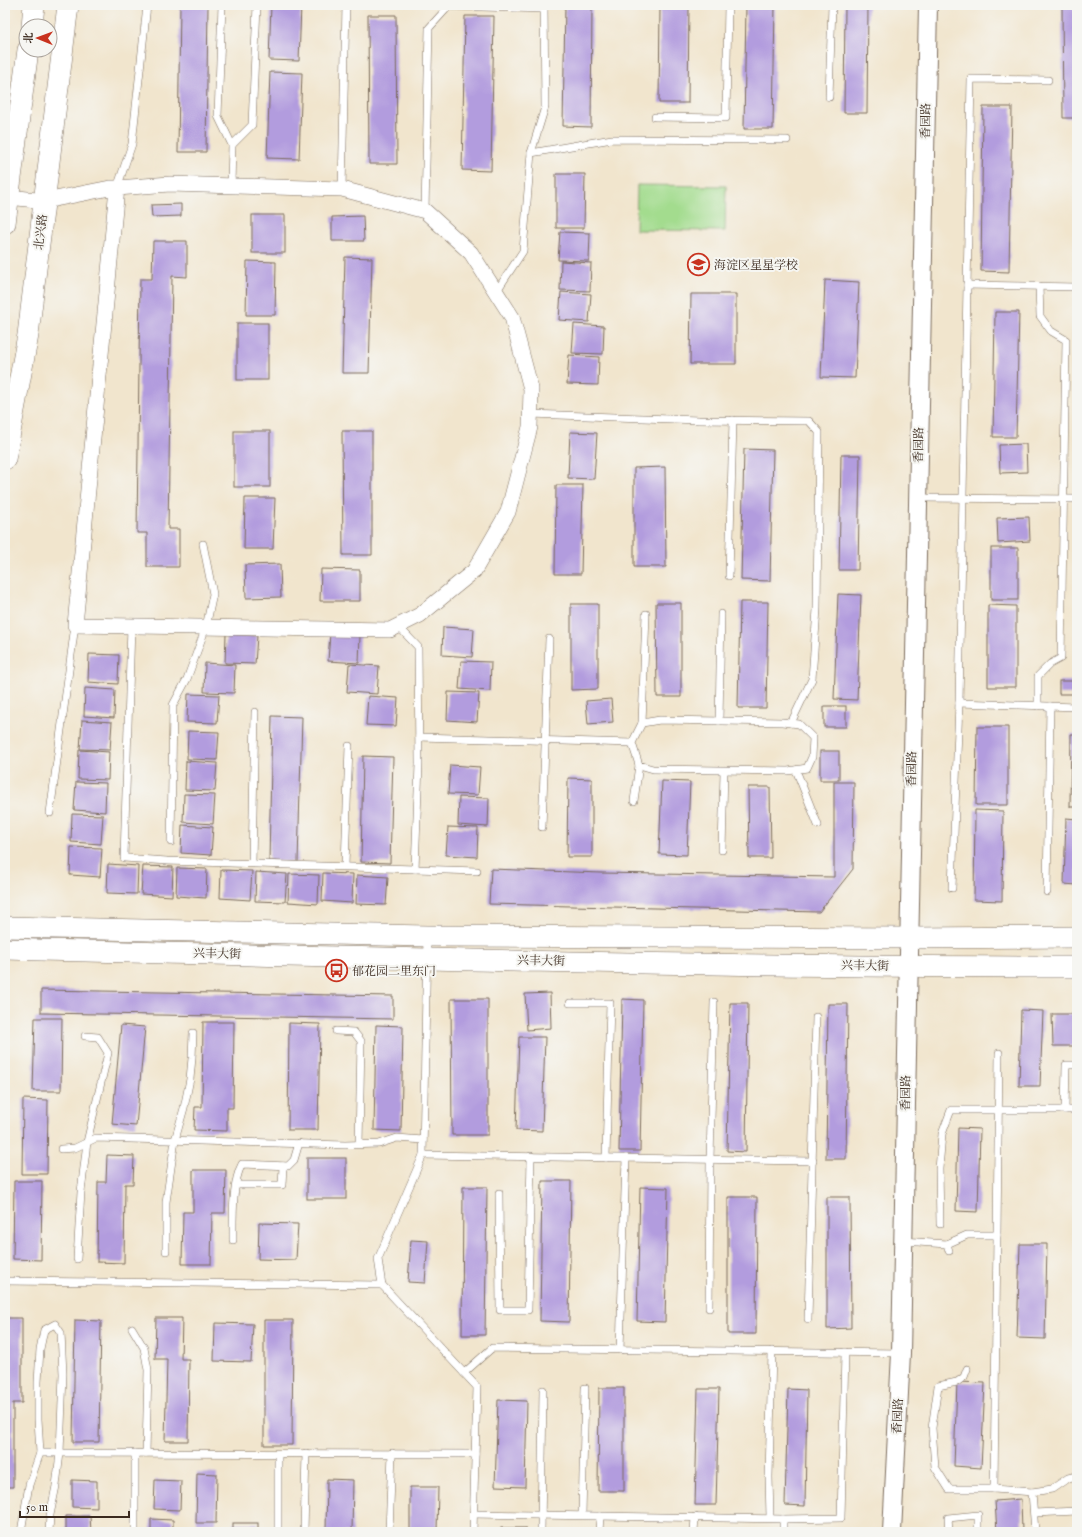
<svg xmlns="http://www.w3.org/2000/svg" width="1082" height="1537" font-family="'IM FELL English','Noto Serif SC',serif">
<rect width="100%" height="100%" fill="#f6f6f2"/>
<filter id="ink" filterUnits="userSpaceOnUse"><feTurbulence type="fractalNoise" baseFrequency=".025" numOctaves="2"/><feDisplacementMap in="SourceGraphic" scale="8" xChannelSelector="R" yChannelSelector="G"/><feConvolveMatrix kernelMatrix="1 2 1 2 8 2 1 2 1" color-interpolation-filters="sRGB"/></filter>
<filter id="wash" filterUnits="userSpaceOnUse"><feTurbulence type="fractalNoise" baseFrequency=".012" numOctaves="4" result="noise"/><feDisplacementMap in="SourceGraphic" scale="16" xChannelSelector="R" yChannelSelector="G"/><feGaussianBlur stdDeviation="0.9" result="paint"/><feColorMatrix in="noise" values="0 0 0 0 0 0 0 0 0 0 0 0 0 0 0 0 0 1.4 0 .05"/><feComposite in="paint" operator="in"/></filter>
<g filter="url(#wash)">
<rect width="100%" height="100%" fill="#f1e5cd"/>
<!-- green -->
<polygon fill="#a3dc8e" stroke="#6f8356" points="637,185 726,186 725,231 636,230"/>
<g id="blocks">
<!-- building -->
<g fill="#b29cde">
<polygon points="180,5 208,5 206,152 178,152"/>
<polygon points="271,5 301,5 299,61 269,60"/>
<polygon points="565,5 592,5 591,127 563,126"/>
<polygon points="660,5 689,5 688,103 659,103"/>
<polygon points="746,5 775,5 773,129 744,129"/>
<polygon points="845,5 868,5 867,113 844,113"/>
<polygon points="1062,6 1077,6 1077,118 1063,118"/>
<polygon points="368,15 396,15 397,164 369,164"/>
<polygon points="465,16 494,16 491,171 462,170"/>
<polygon points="270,72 302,73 299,159 267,158"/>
<polygon points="983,107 1012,107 1009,272 981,271"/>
<polygon points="556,174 585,174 584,228 556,228"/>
<polygon points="181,204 181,216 152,217 151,205"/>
<rect x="252" y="215" width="33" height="38"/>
<polygon points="363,216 364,241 332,241 332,217"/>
<polygon points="560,232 590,233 589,261 558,260"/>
<polygon points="153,241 187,241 187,277 172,276 168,529 179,529 179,567 147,567 147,533 137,533 140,279 152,279"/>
<polygon points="345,257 372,258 369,373 342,373"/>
<polygon points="247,261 276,262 275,315 246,315"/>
<polygon points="561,261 591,263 590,291 560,290"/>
<polygon points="825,280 859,282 855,378 821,377"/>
<polygon points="561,292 591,294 589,322 559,320"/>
<polygon points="691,294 736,294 736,364 690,364"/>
<polygon points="995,312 1019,312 1016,437 993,437"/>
<rect x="237" y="323" width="31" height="57"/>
<polygon points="574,324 604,326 603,354 572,353"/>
<polygon points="569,355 599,357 598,385 567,384"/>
<rect x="234" y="431" width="36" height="56"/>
<polygon points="342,431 372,431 372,555 343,555"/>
<polygon points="570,432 597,433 594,479 568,478"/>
<polygon points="1026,444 1027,472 1000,473 999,445"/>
<polygon points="744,449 773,450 770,581 741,580"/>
<polygon points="841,455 860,455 858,570 839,570"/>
<polygon points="665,467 666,567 634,567 634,468"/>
<polygon points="556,485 583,485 581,574 555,574"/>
<polygon points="245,498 275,498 273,549 244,549"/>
<polygon points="1029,517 1030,541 998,543 997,518"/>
<rect x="991" y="548" width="27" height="52"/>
<polygon points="280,564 281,597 246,598 245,565"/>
<polygon points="321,569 360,570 360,601 320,601"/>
<polygon points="838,594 861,595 857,700 834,699"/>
<polygon points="740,602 768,602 766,708 738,708"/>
<polygon points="656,603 681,603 681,697 657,697"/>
<polygon points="571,604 598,604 598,689 571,690"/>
<polygon points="988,605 1016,606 1016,687 988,687"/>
<polygon points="443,627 474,629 472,657 442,655"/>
<polygon points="330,633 360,635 359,663 328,661"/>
<polygon points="226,634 257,636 255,664 225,663"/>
<polygon points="89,654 119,655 118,684 88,682"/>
<polygon points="461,661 491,662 490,691 459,689"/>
<polygon points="205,663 235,665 234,693 204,692"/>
<polygon points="349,664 379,666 377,694 347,692"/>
<rect x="1059" y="681" width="18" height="13"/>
<polygon points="85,688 115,690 114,718 84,716"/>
<polygon points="448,692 479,693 477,722 447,720"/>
<polygon points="188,694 219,695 217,723 187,722"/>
<polygon points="368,696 398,698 396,726 366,725"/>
<polygon points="611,699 613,722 588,724 586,701"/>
<rect x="824" y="706" width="22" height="21"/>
<polygon points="272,716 302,717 298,862 269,861"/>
<polygon points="82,720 112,722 110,750 80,749"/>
<polygon points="977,727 1008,727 1008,805 976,805"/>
<polygon points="188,731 219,732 217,760 187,759"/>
<polygon points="1071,734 1077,734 1077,807 1070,807"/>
<polygon points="79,750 109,752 108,780 78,779"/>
<rect x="820" y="751" width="19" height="29"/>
<polygon points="363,756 393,757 390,863 361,862"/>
<polygon points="186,761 217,763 215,791 185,790"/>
<polygon points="450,765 480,767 478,795 448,794"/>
<polygon points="568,778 592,779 592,857 567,857"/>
<polygon points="662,781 690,782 687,855 659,854"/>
<polygon points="76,782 106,783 105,812 74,810"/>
<polygon points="834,782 854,782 853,869 819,912 489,904 491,869 601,873 834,877"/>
<polygon points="748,787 770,787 771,858 749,858"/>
<polygon points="184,794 215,795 213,824 183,822"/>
<polygon points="459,797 489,798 488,827 458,825"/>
<polygon points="975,810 1003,811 1002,901 974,900"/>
<polygon points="72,814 103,815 101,844 71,842"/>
<polygon points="1066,818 1077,819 1077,885 1064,884"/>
<polygon points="182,825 213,827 211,855 181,853"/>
<polygon points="448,827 478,828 477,857 446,855"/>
<polygon points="71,847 102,848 100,877 70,875"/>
<polygon points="108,864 138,866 137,894 107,893"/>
<polygon points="143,866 173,867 172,896 141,894"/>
<polygon points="177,868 207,869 206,898 176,896"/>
<polygon points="221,870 252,871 250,900 220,898"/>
<polygon points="256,872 287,874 285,902 255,901"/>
<polygon points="323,873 353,874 352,903 322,901"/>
<polygon points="289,874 319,875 318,904 288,902"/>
<polygon points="357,875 388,877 386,905 356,904"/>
<polygon points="41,990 393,996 393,1019 41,1013"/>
<polygon points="550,993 551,1028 527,1030 525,994"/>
<polygon points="451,999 488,999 488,1135 452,1135"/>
<polygon points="622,999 643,1000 640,1151 619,1151"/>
<polygon points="730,1003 748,1003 746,1152 727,1151"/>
<polygon points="828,1004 848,1004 846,1159 826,1159"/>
<polygon points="1021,1010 1043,1011 1040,1086 1019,1086"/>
<polygon points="1052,1014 1077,1014 1077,1046 1053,1046"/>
<polygon points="35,1018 62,1018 61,1091 33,1091"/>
<polygon points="203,1022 234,1022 233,1108 227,1108 227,1131 194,1130 195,1107 202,1107"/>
<polygon points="289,1023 320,1024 318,1130 288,1130"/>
<polygon points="121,1025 145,1027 136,1126 112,1124"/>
<polygon points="376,1025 403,1026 401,1131 374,1130"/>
<polygon points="519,1037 545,1037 542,1131 516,1130"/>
<polygon points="23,1099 48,1100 47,1174 22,1174"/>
<polygon points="958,1128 980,1129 978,1212 956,1211"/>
<polygon points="107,1155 134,1156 133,1184 125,1184 124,1263 97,1262 98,1182 106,1182"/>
<rect x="307" y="1158" width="39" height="41"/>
<polygon points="193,1170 226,1170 225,1213 212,1213 211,1264 182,1264 183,1212 193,1212"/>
<polygon points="14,1181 42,1181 41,1260 13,1259"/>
<polygon points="542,1181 571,1181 569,1322 540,1321"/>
<polygon points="463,1187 487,1187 485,1335 462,1335"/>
<polygon points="640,1187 668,1188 665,1322 637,1321"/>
<polygon points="728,1197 757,1197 756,1334 728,1334"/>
<polygon points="827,1197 850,1197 851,1328 827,1329"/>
<polygon points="259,1223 298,1224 296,1260 258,1259"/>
<polygon points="411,1240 428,1241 425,1283 408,1282"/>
<polygon points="1020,1244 1047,1244 1045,1339 1017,1338"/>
<polygon points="5,1318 22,1318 22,1403 13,1403 13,1487 5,1487"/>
<polygon points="156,1318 182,1318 181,1359 189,1359 188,1441 165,1441 167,1359 155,1359"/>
<polygon points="75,1320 101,1321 99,1442 73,1442"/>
<polygon points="264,1320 293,1320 292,1445 264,1445"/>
<polygon points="215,1323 253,1324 251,1362 214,1361"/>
<polygon points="957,1382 985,1383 981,1468 954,1466"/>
<polygon points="599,1388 624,1388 624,1491 598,1491"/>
<polygon points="698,1389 719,1389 716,1505 695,1505"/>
<polygon points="788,1389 807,1390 805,1506 785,1505"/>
<polygon points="498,1400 527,1401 525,1487 495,1486"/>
<polygon points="197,1473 217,1474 216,1523 196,1523"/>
<polygon points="327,1479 353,1480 352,1532 326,1532"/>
<polygon points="72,1480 97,1481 97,1508 72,1507"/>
<polygon points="155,1480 181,1481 180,1510 154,1509"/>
<polygon points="410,1487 438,1487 437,1532 410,1532"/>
<polygon points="1021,1499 1022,1532 997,1532 995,1501"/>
<polygon points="66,1516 90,1516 91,1532 66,1532"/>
<polygon points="151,1519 173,1520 173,1532 151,1532"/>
<rect x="233" y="1523" width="25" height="9"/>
<rect x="501" y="1528" width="25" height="4"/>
</g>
</g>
</g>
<g filter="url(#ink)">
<use href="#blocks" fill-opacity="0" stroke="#7b6b5b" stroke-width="1"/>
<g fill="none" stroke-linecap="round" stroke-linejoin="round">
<defs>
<g id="service">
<polyline points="222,5 218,116 232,145"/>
<polyline points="829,97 832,5"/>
<polyline points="655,117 726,118 728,5"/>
<polyline points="531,153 612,139 787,140"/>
<polyline points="231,186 232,145 252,125 257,5"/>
<polyline points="117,188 132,144 147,5"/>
<polyline points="342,189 346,5"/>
<polyline points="425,211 429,28 449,6 544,9"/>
<polyline points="967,285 1077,287"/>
<polyline points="496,292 523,251 531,153 545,107 544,5"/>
<polyline points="530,414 699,420 809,421 819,432 817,609 812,679 791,723"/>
<polyline points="918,498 1077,499"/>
<polyline points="729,576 733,420"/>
<polyline points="131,626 124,858 167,861 415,869 419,764 418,647 398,626"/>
<polyline points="959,703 1077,707"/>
<polyline points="1038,706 1038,676 1050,664 1061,658 1066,340 1051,331 1040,316 1039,286"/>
<polyline points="719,721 721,614"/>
<polyline points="642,723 646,614"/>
<polyline points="419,737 632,743 642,723 660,720 782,722 799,724 813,738 812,757 807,768 788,771 653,769 639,765 632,743"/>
<polyline points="796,770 818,825"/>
<polyline points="634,801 639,765"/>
<polyline points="50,813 75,625"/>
<polyline points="542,827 549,639"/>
<polyline points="171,842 173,705 187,679 206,627 213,594 203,544"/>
<polyline points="722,850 724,771"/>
<polyline points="252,863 255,712"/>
<polyline points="345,866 349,746"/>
<polyline points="415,869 477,871"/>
<polyline points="952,888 959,703 971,79 1048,80"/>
<polyline points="1047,892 1050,706"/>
<polyline points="427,937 423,1155 378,1259 382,1285 477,1387 473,1532"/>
<polyline points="570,1003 610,1003 606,1158"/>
<polyline points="336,1031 354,1032 361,1041 359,1144"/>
<polyline points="1062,1110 1077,1110"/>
<polyline points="61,1149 75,1148 96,1138 345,1145 379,1144 397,1138 423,1140"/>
<polyline points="423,1155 813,1161"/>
<polyline points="237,1185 282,1185 283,1166"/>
<polyline points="499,1193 500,1310 528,1310 531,1156"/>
<polyline points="940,1224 939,1169 942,1134 951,1110 1065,1110 1066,1065 1077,1065"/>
<path d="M 233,1240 C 233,1219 232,1182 242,1164 L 288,1166 L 294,1160 L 299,1143"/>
<polyline points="903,1241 947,1244 949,1251"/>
<polyline points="947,1244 967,1235 997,1235 999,1053"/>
<polyline points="166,1251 166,1202 175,1140 184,1108 190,1079 192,1058 193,1033"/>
<polyline points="77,1259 81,1192 87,1142 108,1053 98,1037 85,1036"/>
<polyline points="5,1281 382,1285"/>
<polyline points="709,1308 710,1160 714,1002"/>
<polyline points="808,1319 816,1017"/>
<polyline points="132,1328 144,1348 148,1370 146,1453"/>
<polyline points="620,1350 626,1158"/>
<polyline points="967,1369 964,1377 957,1382 938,1386 932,1428 935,1467 949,1489 994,1489 997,1235"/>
<polyline points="464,1373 492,1348 901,1353"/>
<polyline points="40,1453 475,1454"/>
<polyline points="994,1489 1032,1492 1035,1532"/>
<polyline points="1032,1492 1052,1489 1068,1478 1077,1476"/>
<polyline points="1034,1513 1077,1511"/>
<polyline points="473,1514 783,1519 783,1532"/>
<polyline points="582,1515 585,1388"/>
<polyline points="770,1518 769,1477 772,1351"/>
<polyline points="783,1519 841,1518 845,1352"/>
<polyline points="21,1532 29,1485 40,1453 38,1419 38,1382 40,1349 44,1330 55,1324 61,1333 63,1374 60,1453 56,1486 50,1515 49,1532"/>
<polyline points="135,1532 135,1453"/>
<polyline points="278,1532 278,1454"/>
<polyline points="304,1532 306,1453"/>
<polyline points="389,1532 392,1453"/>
<polyline points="541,1532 543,1390"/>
<polyline points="599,1532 600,1516"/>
<polyline points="694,1532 695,1517"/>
<polyline points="949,1532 948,1518 978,1515 978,1532"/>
</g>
<polyline id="minor" points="9,197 45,201 110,188 117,188 170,184 342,189 425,211 471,253 512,317 531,389 530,427 508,512 474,571 420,615 390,630 75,625 117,188"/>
<polyline id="tertiary" points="892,1532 901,1353 928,5"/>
<g id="secondary">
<polyline points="32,26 34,5"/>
<polyline points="5,223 28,50"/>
<polyline points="5,459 28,335 68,5"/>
<polyline points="5,927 427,936 908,938 1077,937"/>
<path d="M 5,949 C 362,958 720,967 1077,967"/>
</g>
</defs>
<!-- service casing -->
<use href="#service" stroke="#7b6b5b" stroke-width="8"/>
<!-- minor casing -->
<use href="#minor" stroke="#7b6b5b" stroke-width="16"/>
<!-- tertiary casing -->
<use href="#tertiary" stroke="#7b6b5b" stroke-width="20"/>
<!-- secondary casing -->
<use href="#secondary" stroke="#7b6b5b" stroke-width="22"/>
<!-- service -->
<use href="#service" stroke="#fff" stroke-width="7"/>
<!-- minor -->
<use href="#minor" stroke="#fff" stroke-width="15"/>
<!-- tertiary -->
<use href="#tertiary" stroke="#fff" stroke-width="18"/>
<!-- secondary -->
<use href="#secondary" stroke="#fff" stroke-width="21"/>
</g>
</g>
<!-- icons -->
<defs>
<symbol id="school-ring" viewBox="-11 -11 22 22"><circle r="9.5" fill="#f6f6f2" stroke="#c8321e" stroke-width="1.5"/><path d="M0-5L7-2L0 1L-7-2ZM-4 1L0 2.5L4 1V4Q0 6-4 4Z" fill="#c8321e"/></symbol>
<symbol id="bus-ring" viewBox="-11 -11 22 22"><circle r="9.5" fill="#f6f6f2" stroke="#c8321e" stroke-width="1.5"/><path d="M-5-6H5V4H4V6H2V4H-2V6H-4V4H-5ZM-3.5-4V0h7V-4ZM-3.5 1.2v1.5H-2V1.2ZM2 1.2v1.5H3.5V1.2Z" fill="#c8321e"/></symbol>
</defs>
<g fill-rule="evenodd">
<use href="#school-ring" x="686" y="252" width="25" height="25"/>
<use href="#bus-ring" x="324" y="958" width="25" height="25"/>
</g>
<g text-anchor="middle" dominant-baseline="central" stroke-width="4" stroke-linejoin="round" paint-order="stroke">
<!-- street labels -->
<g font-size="12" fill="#3b2a1e" stroke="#f6f6f2">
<text transform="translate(926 121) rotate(-89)">香园路</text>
<text transform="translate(41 232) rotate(-83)">北兴路</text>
<text transform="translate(919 445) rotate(-89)">香园路</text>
<text transform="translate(912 769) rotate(-89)">香园路</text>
<text transform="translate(217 954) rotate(1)">兴丰大街</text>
<text transform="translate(541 961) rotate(1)">兴丰大街</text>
<text transform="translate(865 966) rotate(1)">兴丰大街</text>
<text transform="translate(906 1093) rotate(-89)">香园路</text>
<text transform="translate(898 1416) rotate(-87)">香园路</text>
</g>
<!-- poi labels -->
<g font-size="12" fill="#3b2a1e" stroke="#f6f6f2" text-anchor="start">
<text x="714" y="265">海淀区星星学校</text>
<text x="352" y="971">郁花园二里东门</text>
</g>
</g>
<!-- margin -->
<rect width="1082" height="1537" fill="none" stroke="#f6f6f2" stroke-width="20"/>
<!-- north arrow -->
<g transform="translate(38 38) rotate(271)"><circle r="19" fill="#f6f6f2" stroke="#aba49d"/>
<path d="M0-3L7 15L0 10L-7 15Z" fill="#c8321e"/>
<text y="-6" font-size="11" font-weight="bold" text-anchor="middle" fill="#3b2a1e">北</text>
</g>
<!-- scale -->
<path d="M20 1511v6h109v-6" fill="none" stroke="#3b2a1e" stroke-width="2"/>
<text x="26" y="1511" font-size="12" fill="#3b2a1e" stroke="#f6f6f2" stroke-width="3" paint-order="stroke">50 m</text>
</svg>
